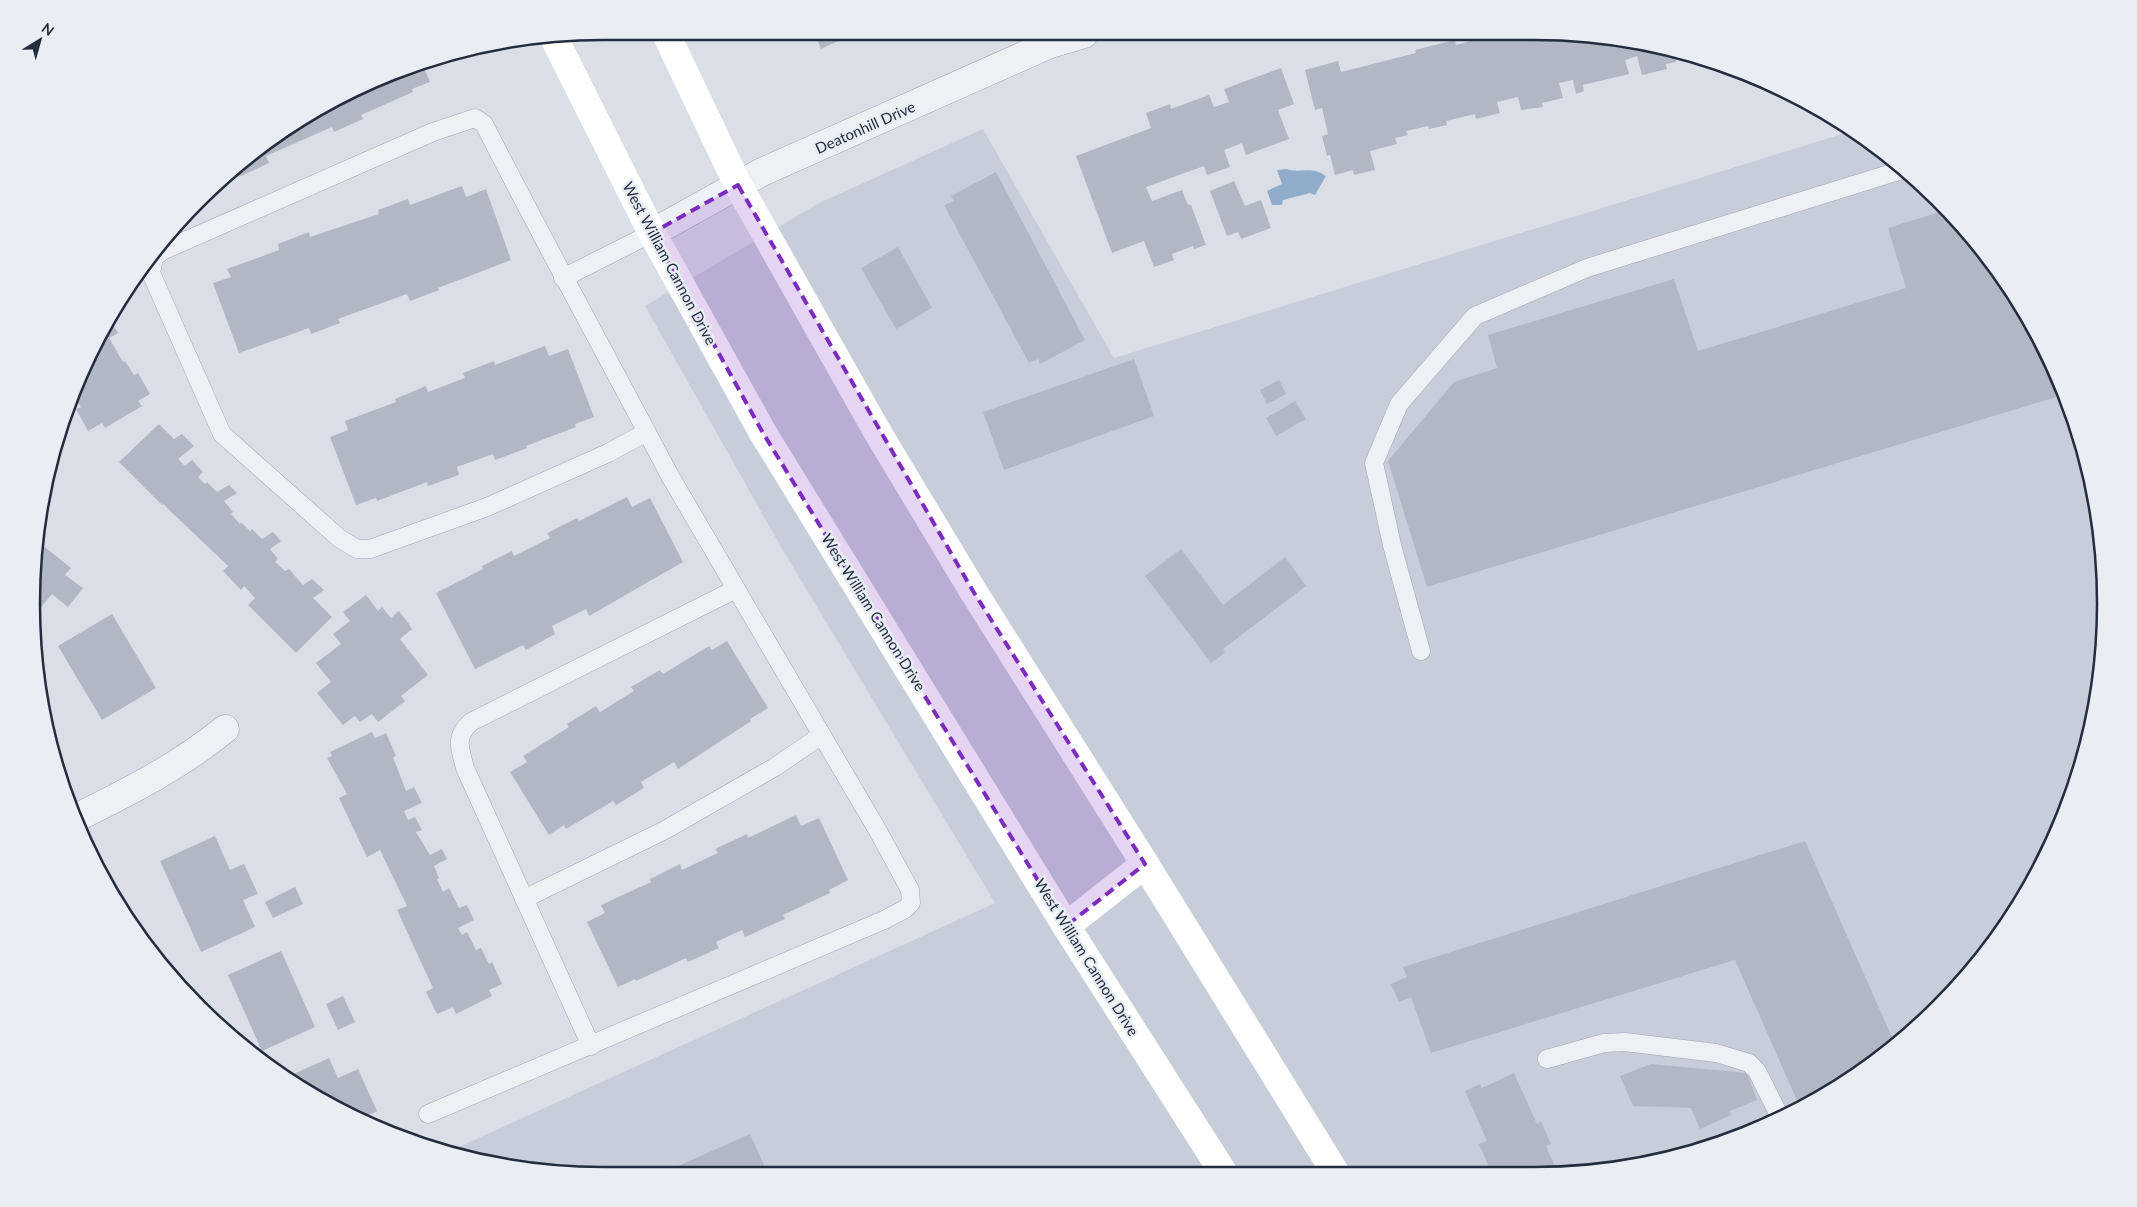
<svg xmlns="http://www.w3.org/2000/svg" width="2137" height="1207" font-family="Lato,sans-serif">
<rect width="100%" height="100%" fill="#dadfe7"/>
<!-- built -->
<polygon fill="#c8ced9" points="983,129 1114,358 1852,131 1911,173 1988,255 2047,351 2086,456 2105,566 2101,678 2075,788 2029,890 1938,1008 1851,1079 1718,1145 1608,1171 566,1175 450,1151 995,903 781,547 645,306 819,203"/>
<!-- water -->
<path fill="#91accb" d="M 1286,169 C 1301,174 1310,165 1326,176 L 1315,195 L 1310,193 L 1283,200 L 1282,205 L 1272,205 L 1267,191 L 1282,184 L 1277,170 Z"/>
<!-- building -->
<g fill="#b1b8c4">
<polygon points="1571,32 1684,55 1675,57 1676,62 1666,64 1667,69 1642,75 1637,56 1625,60 1629,74 1583,85 1584,91 1576,94 1573,80 1559,83 1563,98 1542,103 1543,107 1521,110 1518,97 1497,102 1500,113 1476,119 1475,114 1446,121 1447,125 1429,129 1428,126 1406,131 1408,135 1395,138 1397,144 1370,151 1375,170 1354,175 1353,170 1335,175 1330,155 1327,156 1322,136 1328,134 1322,108 1315,110 1305,70 1338,61 1341,72 1416,53 1415,50 1455,40 1456,45 1478,39 1478,41 1500,36 1499,33"/>
<polygon points="815,35 851,35 821,49"/>
<polygon points="421,61 430,82 412,89 413,92 361,115 363,119 334,132 332,127 266,156 269,163 239,177 237,173 219,181 255,149 350,90"/>
<polygon points="1281,68 1294,104 1278,110 1289,139 1246,155 1242,143 1224,150 1230,167 1207,175 1204,166 1146,187 1152,201 1182,190 1188,205 1191,205 1206,245 1194,249 1193,246 1172,254 1174,260 1154,267 1144,241 1112,253 1076,156 1151,128 1146,113 1170,104 1171,109 1209,95 1214,107 1229,102 1224,89"/>
<polygon points="996,172 1085,340 1040,364 1038,359 1029,363 944,205 954,201 951,196"/>
<polygon points="1234,181 1245,206 1261,200 1271,228 1241,239 1238,232 1227,236 1210,191"/>
<polygon points="462,186 466,197 486,189 511,260 438,288 439,290 410,301 407,294 338,319 340,323 311,334 309,328 239,353 213,283 231,277 227,269 279,250 278,244 309,232 310,237 379,214 378,210 408,199 410,205"/>
<polygon points="1946,210 1988,255 2047,351 2063,395 1427,587 1388,461 1454,382 1497,368 1488,335 1674,279 1698,351 1906,288 1888,228"/>
<polygon points="898,247 932,308 896,329 861,268"/>
<polygon points="109,318 118,333 109,338 123,362 125,361 134,375 138,373 150,394 138,401 142,406 105,428 102,423 88,431 76,409 81,407 73,395 90,351"/>
<polygon points="545,346 549,356 568,349 594,417 575,424 576,427 526,446 527,448 495,460 493,454 457,467 459,475 428,486 427,482 377,501 376,498 356,505 330,437 348,430 345,421 396,402 395,399 426,386 428,392 465,378 463,373 494,361 495,365"/>
<polygon points="1134,359 1154,416 1004,470 983,412"/>
<polygon points="1279,380 1286,394 1267,404 1260,390"/>
<polygon points="1295,401 1306,419 1276,436 1266,418"/>
<polygon points="159,424 174,439 182,434 194,446 178,459 185,466 192,460 203,472 198,477 205,484 207,482 217,492 229,485 237,493 224,501 233,512 231,514 240,524 241,522 250,531 252,529 262,539 273,532 281,541 270,549 278,559 275,562 285,571 289,569 303,585 312,579 324,590 313,598 332,617 296,653 248,605 255,598 244,586 241,590 223,571 228,566 163,504 162,505 119,462"/>
<polygon points="627,497 632,507 650,498 683,562 589,616 586,609 552,626 555,634 526,650 523,645 475,669 436,593 483,569 482,566 512,551 514,556 550,538 547,533 577,518 579,521"/>
<polygon points="36,540 71,568 65,575 83,588 68,607 52,594 33,617"/>
<polygon points="1181,549 1223,605 1285,557 1306,586 1223,649 1225,653 1211,663 1145,576"/>
<polygon points="366,595 378,611 382,607 391,618 399,611 409,624 412,629 400,639 428,675 401,696 405,701 378,722 372,714 360,722 355,716 343,725 317,693 331,682 316,663 341,644 333,634 350,621 343,612"/>
<polygon points="112,614 156,688 102,720 58,646"/>
<polygon points="727,641 768,708 750,719 751,721 678,769 674,762 641,782 644,788 616,805 613,801 566,829 564,825 549,835 510,772 527,762 523,756 569,727 567,724 596,706 600,712 634,691 631,687 660,670 663,674 709,646 712,650"/>
<polygon points="372,732 375,738 386,733 396,756 393,757 406,791 414,787 422,803 404,811 408,820 415,817 422,830 416,832 430,855 442,849 447,859 434,866 439,878 437,879 443,892 449,888 459,908 467,905 474,920 458,928 462,935 467,932 476,950 481,948 489,964 492,962 502,984 489,990 492,996 456,1014 453,1007 437,1014 426,992 433,988 397,910 407,906 380,850 367,857 339,798 347,794 327,758 332,756 330,752"/>
<polygon points="796,815 801,826 819,818 848,880 829,890 830,893 783,915 785,919 745,937 742,930 716,942 719,948 688,962 686,958 636,981 635,979 618,987 587,922 605,913 601,905 651,882 650,879 680,864 682,870 718,853 715,849 747,834 748,838"/>
<polygon points="215,836 230,870 244,864 258,894 243,900 255,927 201,952 160,861"/>
<polygon points="1805,841 1895,1044 1851,1079 1799,1105 1735,960 1431,1053 1411,997 1399,1002 1391,984 1407,977 1403,967"/>
<polygon points="295,887 303,904 273,918 265,902"/>
<polygon points="281,951 315,1027 262,1051 228,975"/>
<polygon points="343,996 355,1022 338,1030 326,1004"/>
<polygon points="329,1058 338,1078 358,1069 377,1111 361,1119 317,1099 287,1077"/>
<polygon points="1651,1064 1747,1073 1757,1100 1730,1111 1731,1115 1700,1129 1691,1108 1633,1106 1620,1076"/>
<polygon points="1514,1073 1537,1124 1541,1121 1551,1144 1546,1146 1557,1171 1491,1171 1479,1144 1487,1141 1465,1091 1480,1084 1482,1088"/>
<polygon points="750,1134 768,1174 660,1174"/>
</g>
<g fill="none" stroke-linecap="round" stroke-linejoin="round">
<defs>
<g id="service">
<polyline points="563,278 652,233"/>
<polyline points="1421,651 1392,545 1374,463 1399,404 1475,316 1587,268 1905,169"/>
<polyline points="524,899 665,830 775,767 822,735"/>
<path d="M 591,1046 L 465,768 C 460,748 454,737 471,722 L 736,589"/>
<polyline points="1547,1059 1604,1043 1625,1042 1716,1053 1749,1063 1757,1071 1779,1115"/>
<path d="M 428,1114 L 884,920 L 905,909 L 911,903 L 910,890 L 878,831 L 670,476 C 608,358 544,242 484,124 L 475,118 L 433,132 L 162,251 L 154,258 L 151,273 L 222,434 L 339,538 L 357,549 L 370,549 L 487,507 L 608,453 L 647,432"/>
</g>
<g id="minor">
<polyline points="652,233 762,172 1050,44 1084,34"/>
<path d="M 74,819 C 128,792 177,768 225,729"/>
</g>
</defs>
<!-- service casing -->
<use href="#service" stroke="#9fa6b1" stroke-width="19"/>
<!-- minor casing -->
<use href="#minor" stroke="#9fa6b1" stroke-width="29"/>
<!-- service -->
<use href="#service" stroke="#edf0f5" stroke-width="18"/>
<!-- minor -->
<use href="#minor" stroke="#edf0f5" stroke-width="28"/>
<!-- secondary -->
<g stroke="#fff" stroke-width="28">
<polyline points="553,36 652,233 763,433 1066,926 1223,1172"/>
<polyline points="667,36 738,185 878,433 973,591 1145,864 1335,1172"/>
<polyline points="1066,926 1145,864"/>
</g>
</g>
<!-- marked area -->
<path fill="#7b2cbf" fill-opacity="0.2" stroke="#7b2cbf" stroke-width="4" stroke-dasharray="10 6" stroke-linejoin="round" d="M 738,185 L 973,591 L 1145,864 L 1066,926 L 763,433 L 652,233 Z"/>
<g text-anchor="middle" dominant-baseline="central" stroke-width="5" stroke-linejoin="round" paint-order="stroke">
<!-- street labels -->
<g font-size="15" fill="#232d3e" stroke="#e9eef4">
<text transform="translate(865 127) rotate(-24)">Deatonhill Drive</text>
<text transform="translate(670 263) rotate(62)">West William Cannon Drive</text>
<text transform="translate(874 612) rotate(58)">West William Cannon Drive</text>
<text transform="translate(1087 957) rotate(58)">West William Cannon Drive</text>
</g>
</g>
<!-- crop -->
<path d="M0 0H2137V1207H0ZM603 40H1534A563 563 0 0 1 2097 603V604A563 563 0 0 1 1534 1167H603A563 563 0 0 1 40 604V603A563 563 0 0 1 603 40Z" fill="#e9eef4" fill-rule="evenodd"/>
<path fill="none" stroke="#232d3e" stroke-width="2.5" d="M603 40H1534A563 563 0 0 1 2097 603V604A563 563 0 0 1 1534 1167H603A563 563 0 0 1 40 604V603A563 563 0 0 1 603 40Z"/>
<!-- north arrow -->
<g transform="translate(40 40) rotate(37)" stroke="#e9eef4" stroke-width="4" paint-order="stroke">
<path d="M0-4L9 19L0 12L-9 19Z" fill="#232d3e"/>
<text y="-8" font-size="14" font-weight="bold" text-anchor="middle" fill="#232d3e">N</text>
</g>
</svg>
